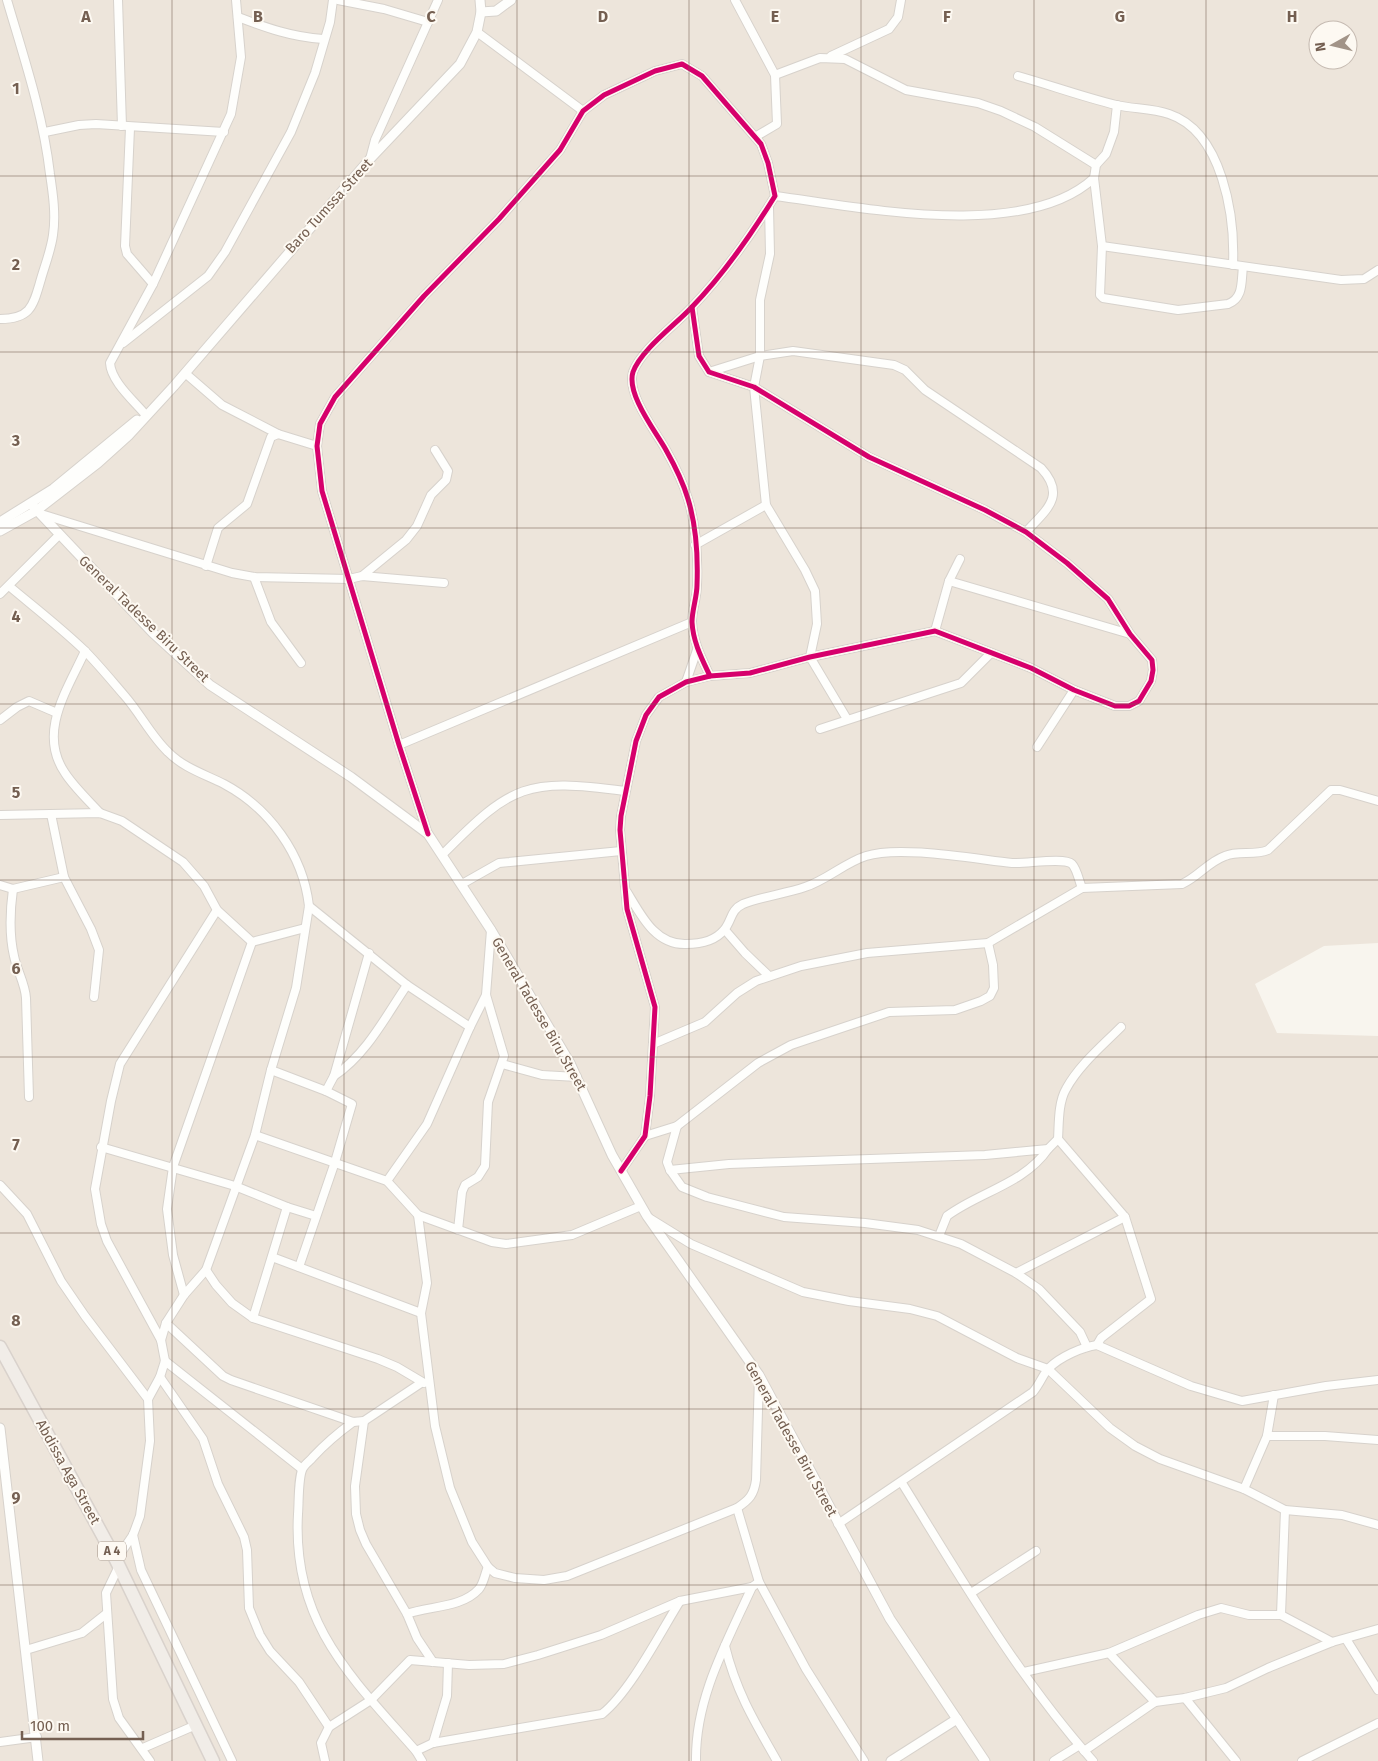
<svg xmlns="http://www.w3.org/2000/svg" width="1378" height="1761" font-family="'Fira Sans',sans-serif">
<rect width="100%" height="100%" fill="#f8f5ee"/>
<!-- residential -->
<path fill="#ede5db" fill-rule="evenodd" d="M 0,0 L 1378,0 L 1378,943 L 1324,946 L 1255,984 L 1277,1033 L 1378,1036 L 1378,1761 L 0,1761 ZM 1318,30 L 1348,30 L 1348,60 L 1318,60 Z"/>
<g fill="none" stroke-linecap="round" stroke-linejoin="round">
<defs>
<g id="minor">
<polyline points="118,0 122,126"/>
<polyline points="338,0 384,9 428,22"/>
<polyline points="735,0 775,75 777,124 755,137"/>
<path d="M 238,17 C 267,28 292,37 323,39"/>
<polyline points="477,32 583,111"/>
<polyline points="831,56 889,29 898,17 901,0"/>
<polyline points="775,75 820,58 845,59 906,90 978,103 1001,111 1035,127 1096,165"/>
<path d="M 1018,76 C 1050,85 1083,97 1116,105 C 1133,109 1152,108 1169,114 C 1223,132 1235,217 1233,265"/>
<path d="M 1117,105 L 1114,132 L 1106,154 L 1096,165 L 1094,178 L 1102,246 L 1100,295 L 1103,298 L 1178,310 L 1228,304 C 1244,298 1241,281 1243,267"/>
<polyline points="130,128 125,246 127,254 153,284"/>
<polyline points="45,132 79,125 96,124 224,132"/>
<polyline points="370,159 375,140 438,0"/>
<path d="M 775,196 C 860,207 1025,242 1094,178"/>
<polyline points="769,206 770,254 760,300 760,356 754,387 766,505 805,570 815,591 817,624 810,657 847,719"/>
<polyline points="1102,246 1341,280 1364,279 1378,270"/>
<path d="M 0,319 C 31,319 33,306 41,279 C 45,265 51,250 53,235 C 56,215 53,194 50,174 C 43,114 24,58 7,0"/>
<polyline points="123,343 208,276 225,252 291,132 315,73 330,22 333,0"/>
<path d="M 709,372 L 760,356 L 793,351 L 894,365 L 905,370 L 925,390 L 1041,468 C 1067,496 1046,510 1026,532"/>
<polyline points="185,373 222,405 278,434"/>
<path d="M 144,413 C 133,400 111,381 110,363 L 153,284 L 231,114 L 241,57 L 236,0"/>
<polyline points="41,514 232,573 254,577 349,579 362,576 444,583"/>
<polyline points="695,545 766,505"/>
<polyline points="206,566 218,528 247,504 271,437 278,434 317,446"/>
<polyline points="362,576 406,540 417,526 431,495 446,480 448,471 435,450"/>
<polyline points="254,577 271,622 301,663"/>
<polyline points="949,581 1130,634"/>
<path d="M 9,586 C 34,607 60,627 84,650 C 98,664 111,680 124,695 C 140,713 151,736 168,752 C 184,768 204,774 224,784 C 269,808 303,854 309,906 L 296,988 L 271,1070 L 255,1135 L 206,1270 L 184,1295 L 166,1323 L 161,1340"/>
<polyline points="0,594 59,535"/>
<polyline points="935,631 949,581 960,559"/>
<path d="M 85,651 C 68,689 37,732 65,773 C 74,787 88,800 100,813"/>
<polyline points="686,682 697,650"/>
<polyline points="0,720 17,707 29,701 57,713"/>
<polyline points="820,729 961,683 991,653"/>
<polyline points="399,745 692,622"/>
<polyline points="1037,747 1074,690"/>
<polyline points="51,814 64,877 91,929 99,950 94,997"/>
<polyline points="0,815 100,813 122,821 183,862 204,886 217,910 252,942 305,928"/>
<path d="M 428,834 L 399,745 L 322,491 L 317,446 L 320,424 L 335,397 L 424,296 L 499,219 L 560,150 L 583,111 L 604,95 L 655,71 L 682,64 L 702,76 L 761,144 L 768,163 L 775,196 C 751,235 723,275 691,308 C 675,325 641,350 633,372 C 626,394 656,432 666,450 C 675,466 683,482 688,499 C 696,525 698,558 697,585 C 697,597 692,610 692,622 C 693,642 702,659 710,676"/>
<path d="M 443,854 C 512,784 527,778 625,791"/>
<polyline points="462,884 499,863 621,851"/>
<polyline points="0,885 13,889 64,877"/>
<path d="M 13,889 C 10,911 9,934 14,956 C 17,971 25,983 26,998 L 29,1097"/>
<path d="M 627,892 C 641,915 655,945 686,944 C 699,944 715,941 724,930 C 732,921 730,910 743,904 C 763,896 785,894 805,887 C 827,880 844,863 866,856 C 899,845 975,859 1012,863 C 1026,864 1064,857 1072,864 C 1077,869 1079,881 1082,888"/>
<polyline points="309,906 407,985 470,1027"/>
<polyline points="725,930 745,953 769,976"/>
<path d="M 653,1044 L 705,1022 L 737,993 L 756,981 L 801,966 L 867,953 L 988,943 L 1082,888 L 1182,884 C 1198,877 1208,862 1225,856 C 1238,850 1254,856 1268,850 L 1331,790 L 1340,790 L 1378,801"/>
<polyline points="502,1064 542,1075 577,1077"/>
<polyline points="271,1070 326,1091 352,1104 335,1162 299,1267"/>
<path d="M 334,1076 C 366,1055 386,1016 407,985"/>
<polyline points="326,1091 334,1076 369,953"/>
<polyline points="677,1126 667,1162 670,1170 682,1187 707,1197 784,1217 865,1223 918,1230 961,1244 1016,1273 1039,1289 1080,1332 1087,1347"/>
<polyline points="255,1135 387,1181 418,1215 492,1242 506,1244 572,1235 641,1206"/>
<polyline points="645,1136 677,1126 758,1063 791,1045 889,1012 955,1010 981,1001 990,996 994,988 993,965 988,943"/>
<polyline points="1058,1139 1125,1217 1151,1299 1101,1338 1097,1345"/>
<polyline points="101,1147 235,1186 287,1207 253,1318"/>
<path d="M 670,1170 L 729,1164 L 985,1155 L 1048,1149 L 1058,1139 C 1059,1124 1058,1103 1066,1089 C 1079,1065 1102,1046 1121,1027"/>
<polyline points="621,1171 645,1136 650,1096 655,1007 627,909 620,830 621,816 636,741 646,715 659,697 686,682 710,676 750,673 810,657 935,631 1031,668 1074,690 1115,706 1129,706 1139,701 1151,681 1153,670 1152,660 1130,634 1108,599 1067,563 1026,532 985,510 869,457 754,387 709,372 699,356 692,307"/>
<polyline points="387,1181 427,1124 470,1027 486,995"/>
<polyline points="0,1185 27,1214 61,1281 85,1316 148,1399"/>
<polyline points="287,1207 316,1216"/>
<path d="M 418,1215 L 427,1283 L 421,1313 L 435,1426 L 450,1488 L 472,1542 L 488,1567 L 495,1573 L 515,1578 L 544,1580 L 567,1576 L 737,1508 C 749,1500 754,1495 756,1480 L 759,1375"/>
<polyline points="649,1218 691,1244 803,1292 849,1301 910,1309 937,1316 1017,1358 1048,1369 1110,1428 1135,1446 1160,1459 1244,1489 1285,1510 1342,1515 1378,1525"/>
<polyline points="458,1230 462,1192 465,1185 478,1177 485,1166 488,1102 504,1056 486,995 491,930"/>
<path d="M 939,1236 L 947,1216 C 979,1192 1024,1184 1048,1149"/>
<polyline points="272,1257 421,1313"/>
<polyline points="206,1270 216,1285 232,1303 253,1318 378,1359 397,1367 424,1383"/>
<polyline points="1016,1273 1125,1217"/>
<polyline points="184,1295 173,1255 167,1209 173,1167 252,942"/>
<polyline points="166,1323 223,1376 231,1380 353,1422 364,1421 421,1383"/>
<polyline points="165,1361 302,1469"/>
<polyline points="160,1377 203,1439 218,1484 244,1537 247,1550 249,1608 260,1635 270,1651 299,1682 329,1727"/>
<polyline points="364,1421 355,1486 356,1514 360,1530 366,1544 407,1614 417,1638 433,1662"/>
<path d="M 353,1422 C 338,1433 326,1443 313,1457 C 310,1461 305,1464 303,1468 C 298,1476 299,1503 298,1514 C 292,1622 350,1676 416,1751 L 422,1761"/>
<polyline points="1267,1436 1325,1436 1378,1440"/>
<path d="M 902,1483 C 961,1578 1018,1677 1093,1761"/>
<polyline points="1244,1489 1267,1436 1274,1395"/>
<polyline points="737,1508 759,1582 806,1669 864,1761"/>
<path d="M 838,1524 L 1033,1392 C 1040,1384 1043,1374 1049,1368 C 1060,1357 1082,1347 1097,1345 L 1191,1386 L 1242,1401 L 1326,1386 L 1378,1380"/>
<polyline points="133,1535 141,1570 232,1761"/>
<polyline points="116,1560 133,1535 140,1516 150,1441 148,1399 160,1377 165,1361 161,1340 107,1241 101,1224 95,1189 111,1101 120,1064 217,910"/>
<polyline points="119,1566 106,1593 113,1699 119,1718 150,1761"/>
<polyline points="971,1593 1036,1551"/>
<path d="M 407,1614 C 429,1606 462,1608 479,1589 C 484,1583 485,1573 488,1567"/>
<polyline points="1281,1615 1285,1510"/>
<polyline points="1346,1639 1378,1690"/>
<path d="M 725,1646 C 736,1691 754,1721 777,1761"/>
<polyline points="26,1650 82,1633 106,1614"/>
<polyline points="1109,1653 1155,1702"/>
<polyline points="1024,1672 1109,1653 1198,1615 1221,1608 1249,1615 1281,1615 1332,1642"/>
<polyline points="1185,1698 1236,1761"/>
<polyline points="0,1742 37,1737"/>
<polyline points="433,1743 447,1696 448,1663"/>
<polyline points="143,1748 196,1725"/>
<path d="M 416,1751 L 433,1743 L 602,1714 C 630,1692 660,1633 680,1601"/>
<polyline points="1084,1751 1155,1702 1185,1698 1226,1688 1268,1668 1332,1642 1378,1629"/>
<polyline points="325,1761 321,1743 329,1727 371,1700 410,1660 469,1665 504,1664 538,1655 601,1635 680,1601 752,1587 759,1582"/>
<path d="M 696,1761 C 695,1698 727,1642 752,1587"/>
<polyline points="1054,1761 1078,1746"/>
<polyline points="1302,1761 1378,1723"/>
</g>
<g id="tertiary">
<polyline points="481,12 496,11 511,0"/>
<polyline points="31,504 153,633 210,685 351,777 428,834 491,930 570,1063 612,1155 647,1216 759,1375 890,1619 985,1761"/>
<polyline points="0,522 53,489 137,420"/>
<polyline points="0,531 36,511 98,463 128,436 174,386 369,160 460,64 477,32 481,12 480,0"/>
<polyline points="0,1428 38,1761"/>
<polyline points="891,1761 957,1719"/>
</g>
<polyline id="trunk" points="0,1347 116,1560 213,1761"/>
</defs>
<!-- minor casing -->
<use href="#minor" stroke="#d7d2cc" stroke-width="10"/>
<!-- tertiary casing -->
<use href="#tertiary" stroke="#d7d2cc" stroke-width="11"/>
<!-- trunk casing -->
<use href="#trunk" stroke="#d9d2cc" stroke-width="15"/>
<!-- minor -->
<use href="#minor" stroke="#fefefc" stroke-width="8"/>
<!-- tertiary -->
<use href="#tertiary" stroke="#fefefc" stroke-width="9"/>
<!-- trunk -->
<use href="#trunk" stroke="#f1ede8" stroke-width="12"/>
<defs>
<g id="cycleway">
<path d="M 428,834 L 399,745 L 322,491 L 317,446 L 320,424 L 335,397 L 424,296 L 499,219 L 560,150 L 583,111 L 604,95 L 655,71 L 682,64 L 702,76 L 761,144 L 768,163 L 775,196 C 751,235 723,275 691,308 C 675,325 641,350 633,372 C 626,394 656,432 666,450 C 675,466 683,482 688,499 C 696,525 698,558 697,585 C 697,597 692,610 692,622 C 693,642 702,659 710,676"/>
<polyline points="621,1171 645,1136 650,1096 655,1007 627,909 620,830 621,816 636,741 646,715 659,697 686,682 710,676 750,673 810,657 935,631 1031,668 1074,690 1115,706 1129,706 1139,701 1151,681 1153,670 1152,660 1130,634 1108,599 1067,563 1026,532 985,510 869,457 754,387 709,372 699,356 692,307"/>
</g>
</defs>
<!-- cycleway casing -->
<use href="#cycleway" stroke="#fdf9f2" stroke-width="8"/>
<!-- cycleway -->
<use href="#cycleway" stroke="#d6006c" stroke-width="5"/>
</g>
<!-- grid -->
<path fill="none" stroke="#745f51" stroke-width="1" stroke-opacity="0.55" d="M 172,0 L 172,1761M 344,0 L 344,1761M 517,0 L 517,1761M 689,0 L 689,1761M 861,0 L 861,1761M 1034,0 L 1034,1761M 1206,0 L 1206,1761M 0,176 L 1378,176M 0,352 L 1378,352M 0,528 L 1378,528M 0,704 L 1378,704M 0,880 L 1378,880M 0,1057 L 1378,1057M 0,1233 L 1378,1233M 0,1409 L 1378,1409M 0,1585 L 1378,1585"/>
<g text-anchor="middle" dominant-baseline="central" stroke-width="4" stroke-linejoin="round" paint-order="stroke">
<!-- shield labels -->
<rect fill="#fdf9f2" stroke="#9d8d81" stroke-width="1" x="98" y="1541.5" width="28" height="19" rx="4"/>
<g font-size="12" font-weight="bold" fill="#745f51">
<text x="112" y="1551">A 4</text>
</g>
<!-- street labels -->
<g font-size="14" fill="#745f51" stroke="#fdf9f2">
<text transform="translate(329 206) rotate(-48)">Baro Tumssa Street</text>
<text transform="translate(144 619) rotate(44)">General Tadesse Biru Street</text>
<text transform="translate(539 1014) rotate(60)">General Tadesse Biru Street</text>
<text transform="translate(791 1439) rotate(61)">General Tadesse Biru Street</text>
<text transform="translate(68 1472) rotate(61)">Abdissa Aga Street</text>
</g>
</g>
<g font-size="16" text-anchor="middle" font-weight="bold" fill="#745f51" stroke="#fdf9f2" stroke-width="4" stroke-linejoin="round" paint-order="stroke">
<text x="86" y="22">A</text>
<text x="258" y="22">B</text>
<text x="431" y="22">C</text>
<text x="603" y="22">D</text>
<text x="775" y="22">E</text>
<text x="947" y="22">F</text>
<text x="1120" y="22">G</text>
<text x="1292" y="22">H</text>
<text x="16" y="94">1</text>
<text x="16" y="270">2</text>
<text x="16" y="446">3</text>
<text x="16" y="622">4</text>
<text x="16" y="798">5</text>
<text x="16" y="974">6</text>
<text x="16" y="1150">7</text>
<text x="16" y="1326">8</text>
<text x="16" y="1503">9</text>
</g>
<!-- north arrow -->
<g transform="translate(1333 45) rotate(262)"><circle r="24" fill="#fdf9f2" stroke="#c6bbb2"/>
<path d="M0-4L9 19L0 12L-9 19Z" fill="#a29488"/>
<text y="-8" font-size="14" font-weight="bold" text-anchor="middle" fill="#745f51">N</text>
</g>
<!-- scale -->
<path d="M22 1731v8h121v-8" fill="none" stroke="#745f51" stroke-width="2.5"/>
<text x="30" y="1731" font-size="15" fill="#745f51" stroke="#fdf9f2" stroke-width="4" paint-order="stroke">100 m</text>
</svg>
